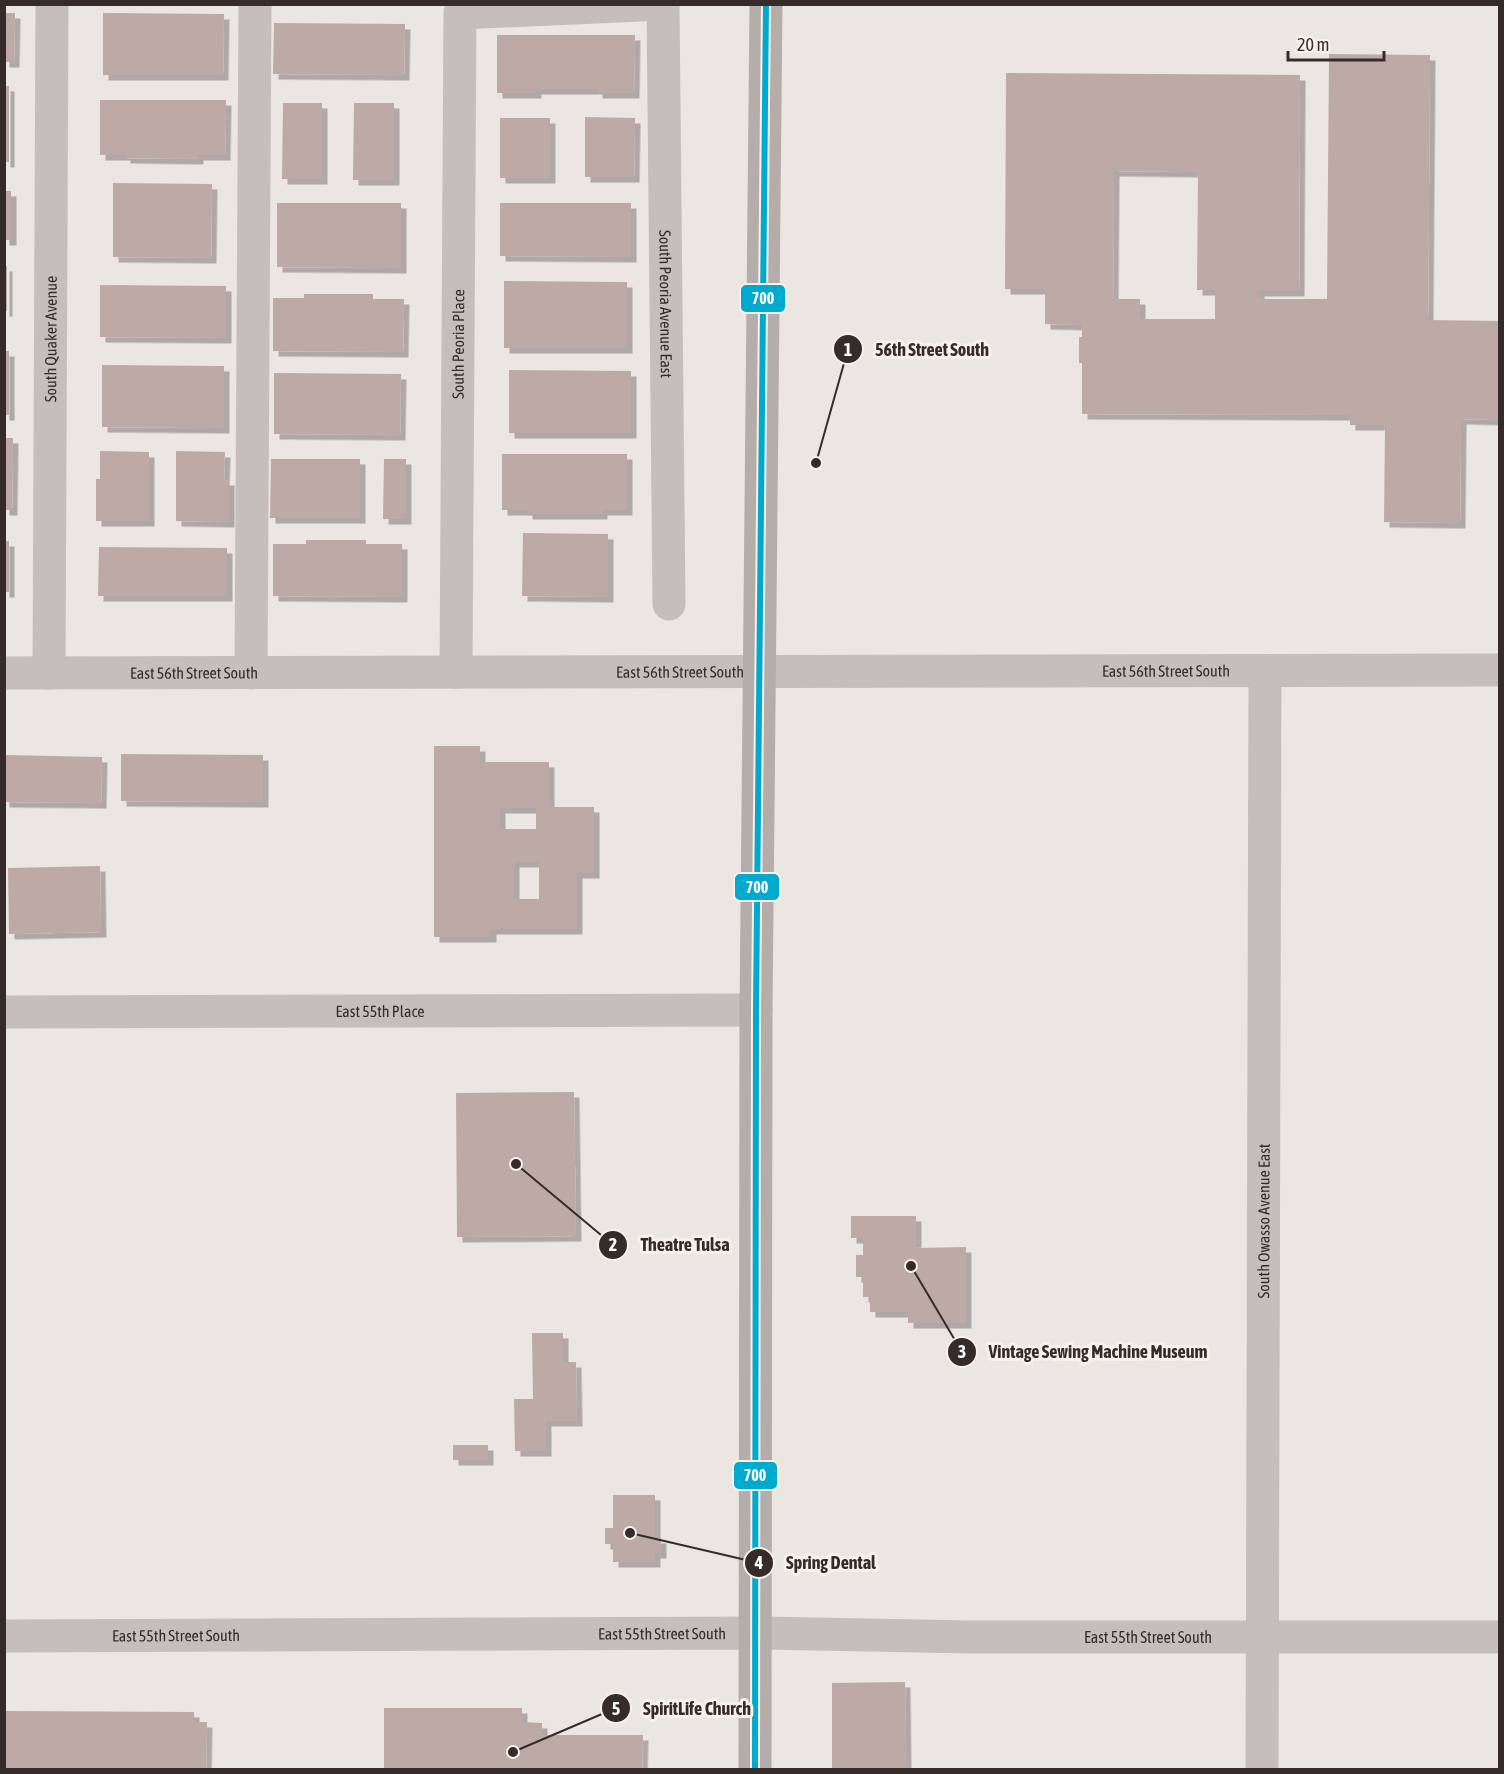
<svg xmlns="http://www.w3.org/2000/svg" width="1504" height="1774" font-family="'Asap Condensed',sans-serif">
<defs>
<filter id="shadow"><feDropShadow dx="5.5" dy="5.5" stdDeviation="0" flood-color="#0004"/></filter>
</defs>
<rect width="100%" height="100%" fill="#ece6e2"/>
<!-- building -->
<g fill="#bdaaa6" fill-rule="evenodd" filter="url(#shadow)">
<polygon points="4,13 15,13 14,62 4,62"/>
<polygon points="103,13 224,14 223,75 103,75"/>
<polygon points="274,23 405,24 404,75 273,74"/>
<polygon points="497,35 635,35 634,93 597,93 597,89 536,89 536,93 497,93"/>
<path d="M 1329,54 L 1430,55 L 1428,320 L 1500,321 L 1500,420 L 1461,419 L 1460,523 L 1384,522 L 1385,425 L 1350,425 L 1350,415 L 1082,414 L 1082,363 L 1079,363 L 1079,337 L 1082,337 L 1082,325 L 1045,324 L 1045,289 L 1005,289 L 1006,73 L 1300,75 L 1299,291 L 1259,291 L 1259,299 L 1327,299 ZM 1114,171 L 1198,172 L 1197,290 L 1215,290 L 1215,319 L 1140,319 L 1140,299 L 1113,299 Z"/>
<rect x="5" y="86" width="4" height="76"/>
<polygon points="100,100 226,100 225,155 198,155 198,159 125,158 125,155 100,155"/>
<polygon points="283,103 322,103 322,179 282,179"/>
<polygon points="354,103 394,103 394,180 353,180"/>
<polygon points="585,117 635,118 634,177 585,177"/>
<rect x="500" y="118" width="50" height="60"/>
<polygon points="113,183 212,184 211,258 113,257"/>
<rect x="4" y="191" width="7" height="49"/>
<polygon points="277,203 401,203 401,268 277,267"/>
<polygon points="500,203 631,203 631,257 500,256"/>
<rect x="4" y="266" width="3" height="45"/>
<polygon points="504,281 627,282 627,348 504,348"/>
<polygon points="100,285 226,286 226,338 100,337"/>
<polygon points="304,294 373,294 373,299 404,299 403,352 273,351 273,298 304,298"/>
<rect x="4" y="351" width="5" height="64"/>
<polygon points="102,365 224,366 224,428 102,427"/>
<polygon points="509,370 631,371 631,433 509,433"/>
<polygon points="274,373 401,374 400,435 274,434"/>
<polygon points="4,438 13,438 12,510 4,510"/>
<polygon points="100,451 149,452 149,521 96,521 96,479 100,479"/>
<polygon points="176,451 225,452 224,480 229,480 229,522 176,521"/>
<polygon points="502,454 627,454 627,510 602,510 602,514 527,514 527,510 502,510"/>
<polygon points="271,459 360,459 360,518 270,518"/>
<polygon points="384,459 406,459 406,519 383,519"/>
<polygon points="523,533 608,534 608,597 522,596"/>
<polygon points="306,540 366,540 366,544 402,544 402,597 273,596 273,544 306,544"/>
<rect x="4" y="541" width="5" height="51"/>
<polygon points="99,547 227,548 227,596 98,596"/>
<path d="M 434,746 L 480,746 L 480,762 L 549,762 L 549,807 L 594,807 L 594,873 L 577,873 L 577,929 L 491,929 L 491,937 L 434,937 ZM 500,808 L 536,808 L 536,829 L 500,829 ZM 514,862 L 539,862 L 539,899 L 514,899 Z"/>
<polygon points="121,754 263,755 263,802 121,801"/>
<polygon points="4,755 102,757 101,803 4,802"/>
<polygon points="100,866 101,932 9,934 8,868"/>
<polygon points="574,1092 576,1236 457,1237 456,1093"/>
<polygon points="851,1216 916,1216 916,1248 966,1247 966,1323 908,1323 908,1312 870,1312 870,1297 863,1297 863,1277 856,1277 856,1255 863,1255 863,1238 851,1238"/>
<polygon points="532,1333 563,1333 563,1362 576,1362 577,1421 546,1421 546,1451 515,1451 514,1399 533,1399"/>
<rect x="453" y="1445" width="35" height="15"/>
<polygon points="613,1495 655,1495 655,1538 661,1538 661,1553 655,1553 655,1562 613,1562 613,1544 605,1544 605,1528 613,1528"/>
<polygon points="905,1682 906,1770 832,1770 832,1683"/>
<polygon points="384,1708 522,1708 522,1722 542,1723 542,1735 643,1735 642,1770 384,1770"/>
<polygon points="4,1711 194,1712 194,1722 207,1722 206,1770 4,1770"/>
</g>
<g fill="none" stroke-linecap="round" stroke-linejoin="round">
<!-- minor -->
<g stroke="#c5bebb" stroke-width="33">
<path id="s1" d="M 663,4 L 669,604"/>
<path id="s2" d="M 456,672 L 460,13 L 663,4"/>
<path id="s3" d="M 4,673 L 1500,670"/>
<path id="s4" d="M 49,673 L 52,4"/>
<polyline points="251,673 255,4"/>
<path id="s5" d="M 4,1012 L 756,1010"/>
<path id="s6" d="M 4,1636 L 756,1633 L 972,1637 L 1500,1637"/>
<path id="s7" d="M 1262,1770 L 1265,671"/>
</g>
<!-- major -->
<polyline stroke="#b4adaa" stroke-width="33" points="755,1770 756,1010 766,4"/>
<defs>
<polyline id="bus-1" points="755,1770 756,1010 766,4"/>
</defs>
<!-- bus-1 casing -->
<use href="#bus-1" stroke="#f8f0ea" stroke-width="10"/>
<!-- bus-1 -->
<use href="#bus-1" stroke="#00a9ce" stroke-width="6"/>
</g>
<g text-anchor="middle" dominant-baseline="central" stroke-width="6" stroke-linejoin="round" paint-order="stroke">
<!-- street labels -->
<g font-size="16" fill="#352c2a" stroke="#f8f0ea">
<text stroke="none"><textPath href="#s1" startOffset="300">South Peoria Avenue East</textPath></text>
<text stroke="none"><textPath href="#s4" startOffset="334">South Quaker Avenue</textPath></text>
<text stroke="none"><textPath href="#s2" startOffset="328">South Peoria Place</textPath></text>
<text stroke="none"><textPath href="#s3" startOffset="1162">East 56th Street South</textPath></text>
<text stroke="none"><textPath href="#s3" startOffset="676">East 56th Street South</textPath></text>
<text stroke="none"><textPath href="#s3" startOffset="190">East 56th Street South</textPath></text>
<text stroke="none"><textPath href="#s5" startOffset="376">East 55th Place</textPath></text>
<text stroke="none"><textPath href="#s7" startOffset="549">South Owasso Avenue East</textPath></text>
<text stroke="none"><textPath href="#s6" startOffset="658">East 55th Street South</textPath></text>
<text stroke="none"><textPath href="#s6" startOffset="172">East 55th Street South</textPath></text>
<text stroke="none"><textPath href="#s6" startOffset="1144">East 55th Street South</textPath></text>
</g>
</g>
<!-- callouts -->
<path fill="none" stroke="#352c2a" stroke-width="2" d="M816 463L848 349M516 1164L613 1245M911 1266L962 1352M630 1533L759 1563M513 1752L616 1708"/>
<g fill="#352c2a" stroke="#f8f0ea" stroke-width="2">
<circle cx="816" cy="463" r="6"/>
<circle cx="516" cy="1164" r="6"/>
<circle cx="911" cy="1266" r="6"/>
<circle cx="630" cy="1533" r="6"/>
<circle cx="513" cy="1752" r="6"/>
<circle cx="848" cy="349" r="15"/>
<circle cx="613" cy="1245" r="15"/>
<circle cx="962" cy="1352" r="15"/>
<circle cx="759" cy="1563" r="15"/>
<circle cx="616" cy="1708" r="15"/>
</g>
<g font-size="18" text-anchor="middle" font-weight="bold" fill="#fff">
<text x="848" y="356">1</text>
<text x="613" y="1251">2</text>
<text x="962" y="1358">3</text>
<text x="759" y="1569">4</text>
<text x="616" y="1715">5</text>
</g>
<g font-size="18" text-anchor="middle" font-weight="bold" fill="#352c2a" stroke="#f8f0ea" stroke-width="6" stroke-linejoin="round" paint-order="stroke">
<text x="932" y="356">56th Street South</text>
<text x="685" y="1251">Theatre Tulsa</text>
<text x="1098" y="1358">Vintage Sewing Machine Museum</text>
<text x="831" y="1569">Spring Dental</text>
<text x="697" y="1715">SpiritLife Church</text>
</g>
<g stroke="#f8f0ea" stroke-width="2">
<rect x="740" y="284" width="46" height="29" rx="6" fill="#00a9ce"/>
<rect x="734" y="873" width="46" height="28" rx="6" fill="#00a9ce"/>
<rect x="733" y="1461" width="45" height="29" rx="6" fill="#00a9ce"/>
</g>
<g font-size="16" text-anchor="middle" font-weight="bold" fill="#fff">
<text x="763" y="304">700</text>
<text x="757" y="893">700</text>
<text x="755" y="1481">700</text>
</g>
<!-- border -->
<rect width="1504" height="1774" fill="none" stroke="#352c2a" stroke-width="12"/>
<!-- scale -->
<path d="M1288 51v9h96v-9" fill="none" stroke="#352c2a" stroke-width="3"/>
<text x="1297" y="51" font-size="18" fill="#352c2a" stroke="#f8f0ea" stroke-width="4.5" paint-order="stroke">20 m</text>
</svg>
